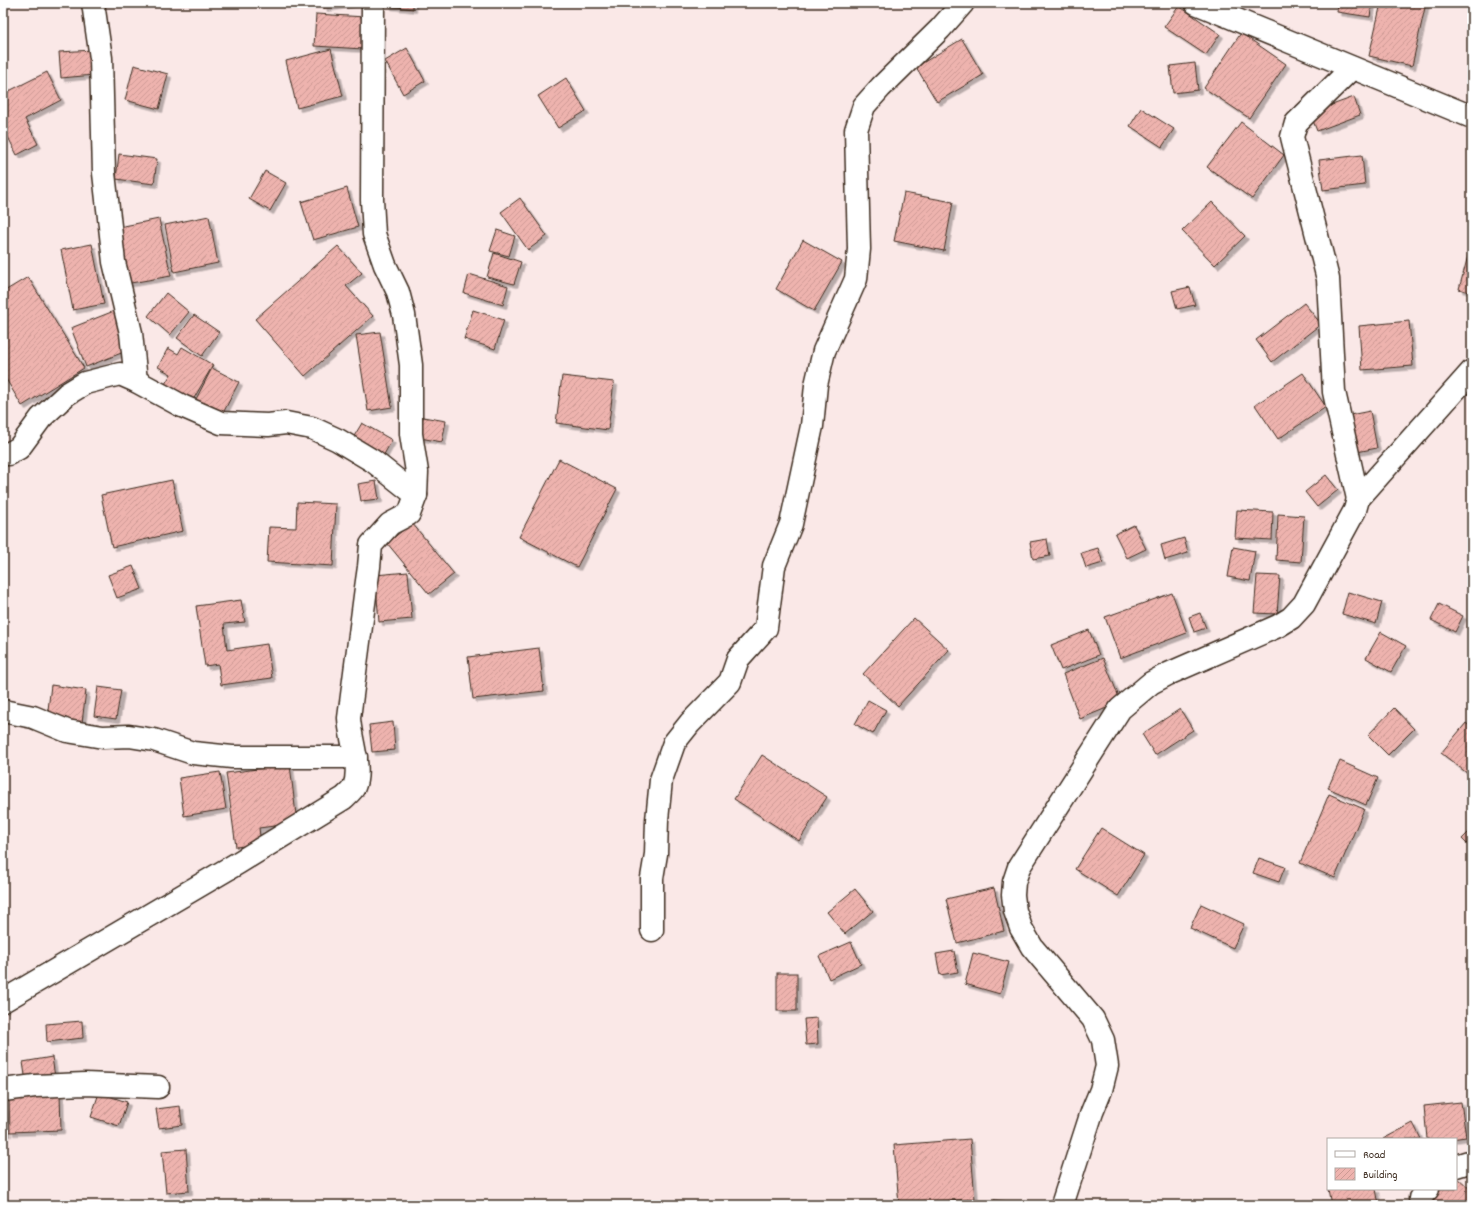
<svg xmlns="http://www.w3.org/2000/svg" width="1475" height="1208" font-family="Dekko,sans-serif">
<defs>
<pattern id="building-hatch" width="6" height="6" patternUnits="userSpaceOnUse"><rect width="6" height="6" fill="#eeb3ae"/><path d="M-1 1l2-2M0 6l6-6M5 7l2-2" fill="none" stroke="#cd9a95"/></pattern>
<filter id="shadow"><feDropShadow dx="3.5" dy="3.5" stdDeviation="0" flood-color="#0004"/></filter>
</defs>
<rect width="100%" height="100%" fill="#fae8e7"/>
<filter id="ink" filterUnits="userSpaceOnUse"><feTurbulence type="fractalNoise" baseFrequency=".025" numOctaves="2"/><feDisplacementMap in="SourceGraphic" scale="8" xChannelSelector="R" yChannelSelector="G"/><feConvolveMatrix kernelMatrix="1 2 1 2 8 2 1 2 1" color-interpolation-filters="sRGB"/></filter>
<g filter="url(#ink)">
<!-- building -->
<g fill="url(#building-hatch)" stroke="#3b2a1e" filter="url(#shadow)">
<polygon points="323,3 355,3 324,8"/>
<polygon points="388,3 413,3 413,9 388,6"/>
<polygon points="1338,3 1372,3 1370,17 1337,12"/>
<polygon points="1381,3 1426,3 1412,66 1369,56"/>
<polygon points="1179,6 1220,34 1206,55 1164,27"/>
<polygon points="316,14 365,17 363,49 314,46"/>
<polygon points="1241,33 1286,64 1249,118 1204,88"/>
<polygon points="962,39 983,75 937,102 916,67"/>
<polygon points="407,48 425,81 403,94 385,61"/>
<polygon points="331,49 343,96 297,108 286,61"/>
<polygon points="93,50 94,75 61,78 59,52"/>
<polygon points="1195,63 1198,90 1173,93 1170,66"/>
<polygon points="134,65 168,74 159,109 125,100"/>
<polygon points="47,72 61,100 25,119 38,144 17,155 3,127 3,94"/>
<polygon points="566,78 586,111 558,128 538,96"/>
<polygon points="1354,97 1360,115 1317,131 1310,113"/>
<polygon points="1141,108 1174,129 1162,147 1130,126"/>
<polygon points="1241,122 1284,155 1252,199 1207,167"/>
<polygon points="119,154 157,159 154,184 116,179"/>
<polygon points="1362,155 1365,185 1323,190 1319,160"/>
<polygon points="265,171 286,183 270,211 249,199"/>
<polygon points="347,188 358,227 313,240 301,202"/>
<polygon points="904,193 953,202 944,251 894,241"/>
<polygon points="520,198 547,236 528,250 501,212"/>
<polygon points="1212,202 1245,236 1215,265 1182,231"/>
<polygon points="209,216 218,263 174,272 165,225"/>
<polygon points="159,219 171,276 125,284 114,228"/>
<polygon points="497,230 515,236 509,256 490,251"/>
<polygon points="803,240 842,262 814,311 776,289"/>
<polygon points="92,244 104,304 73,310 61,250"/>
<polygon points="338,246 362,273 346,286 373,316 305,376 255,319"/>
<polygon points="1469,252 1472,253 1472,293 1459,289"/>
<polygon points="494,253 521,262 514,284 487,277"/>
<polygon points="469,274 508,286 503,305 464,293"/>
<polygon points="28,277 84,368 22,406 3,374 3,305 6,303 3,298 3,292"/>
<polygon points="1190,287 1195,305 1177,309 1172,291"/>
<polygon points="166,293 189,312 170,335 148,316"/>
<polygon points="1304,303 1321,324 1272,362 1256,340"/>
<polygon points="473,310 504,320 495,349 464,339"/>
<polygon points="114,311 129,350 86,367 71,328"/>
<polygon points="194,315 219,332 202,356 177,338"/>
<polygon points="1409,321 1413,366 1362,370 1359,326"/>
<polygon points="380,332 392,407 368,411 356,335"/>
<polygon points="182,347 213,365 193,400 165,384 171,374 158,367 168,348 178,354"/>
<polygon points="212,368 239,382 221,417 194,403"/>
<polygon points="1303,373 1326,407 1278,439 1255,405"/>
<polygon points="562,376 614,382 608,430 556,423"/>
<polygon points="1370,411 1377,448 1357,452 1350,415"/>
<polygon points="423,417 446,421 442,442 420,438"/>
<polygon points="362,423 392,440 381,460 350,443"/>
<polygon points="559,459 617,489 577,567 519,537"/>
<polygon points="1326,475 1338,490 1317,507 1305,492"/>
<polygon points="172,480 183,531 112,547 101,495"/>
<polygon points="376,481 379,499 361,501 358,484"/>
<polygon points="297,502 336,504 333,566 267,562 269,527 296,528"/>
<polygon points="1237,510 1273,512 1272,540 1235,538"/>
<polygon points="1278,514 1304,516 1301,562 1276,560"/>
<polygon points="412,523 454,574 429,594 387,543"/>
<polygon points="1134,525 1146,549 1127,558 1115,534"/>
<polygon points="1184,538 1188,553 1165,560 1161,545"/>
<polygon points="1047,539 1050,556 1033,559 1030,542"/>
<polygon points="1233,547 1255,551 1250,581 1228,577"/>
<polygon points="1098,548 1103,563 1086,568 1081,553"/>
<polygon points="133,566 142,589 117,598 108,575"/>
<polygon points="408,572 412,619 379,622 375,575"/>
<polygon points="1257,575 1280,576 1277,614 1254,613"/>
<polygon points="1348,592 1382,602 1376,624 1342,614"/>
<polygon points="1172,593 1187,633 1120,658 1105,617"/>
<polygon points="241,600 245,622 224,624 227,650 267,644 272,678 221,685 218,664 205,666 196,606"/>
<polygon points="1439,604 1463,616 1455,632 1431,620"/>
<polygon points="1200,613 1206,628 1194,632 1189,617"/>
<polygon points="914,618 949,650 898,706 863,674"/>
<polygon points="1089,630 1099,655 1061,670 1051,645"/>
<polygon points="1381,632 1406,646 1391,672 1366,658"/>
<polygon points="539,648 544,691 473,699 468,657"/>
<polygon points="1103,658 1121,702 1080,719 1063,674"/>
<polygon points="51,685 86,690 82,723 47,718"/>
<polygon points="98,687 121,690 116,719 94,716"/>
<polygon points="868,700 886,710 873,734 855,724"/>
<polygon points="1394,708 1414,729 1388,755 1368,735"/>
<polygon points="1180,709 1193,730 1155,755 1142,734"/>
<polygon points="393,722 395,750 372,752 369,725"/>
<polygon points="1466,723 1472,728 1472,777 1441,753"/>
<polygon points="762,755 827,797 799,841 734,799"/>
<polygon points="1340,761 1378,778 1366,805 1328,788"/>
<polygon points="290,765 297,823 259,828 261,844 236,847 226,773"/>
<polygon points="220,772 226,809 184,816 179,778"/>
<polygon points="1329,794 1364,809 1335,878 1300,863"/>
<polygon points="1101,828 1144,855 1118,896 1075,869"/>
<polygon points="1472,829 1472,849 1462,839"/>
<polygon points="1259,858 1285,867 1279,882 1253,873"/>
<polygon points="994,888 1004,931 957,943 946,899"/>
<polygon points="855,889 873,911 845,934 827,912"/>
<polygon points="1201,904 1244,924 1233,948 1190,928"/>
<polygon points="851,942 861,964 829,979 819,956"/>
<polygon points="954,951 958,972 940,975 936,954"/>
<polygon points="973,953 1009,962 1000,994 965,984"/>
<rect x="777" y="973" width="20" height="38"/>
<polygon points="817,1018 818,1044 806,1045 804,1019"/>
<polygon points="82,1021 83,1038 47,1042 46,1024"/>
<polygon points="52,1057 55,1077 26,1082 23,1062"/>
<polygon points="99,1093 127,1102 119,1126 91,1117"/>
<polygon points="60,1094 61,1130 10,1132 9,1096"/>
<polygon points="3,1102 8,1133 3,1133"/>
<polygon points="1461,1102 1466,1137 1451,1139 1427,1139 1424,1106"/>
<polygon points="180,1106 182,1125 159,1128 156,1109"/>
<polygon points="1413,1123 1421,1139 1383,1139"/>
<polygon points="970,1139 975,1199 899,1205 894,1145"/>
<polygon points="186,1149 189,1191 166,1193 162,1151"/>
<polygon points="1456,1176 1472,1191 1472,1205 1424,1205 1439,1189 1456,1189"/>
<polygon points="1328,1189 1376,1189 1379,1205 1331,1205"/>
<polygon points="994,1200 1025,1204 1025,1205 994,1205"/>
</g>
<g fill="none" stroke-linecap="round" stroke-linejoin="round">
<defs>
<g id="street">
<polyline points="93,3 101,58 104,173 114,262 131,333 136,381"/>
<polyline points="1196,3 1472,117"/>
<polyline points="1352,68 1296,123 1292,137 1328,279 1334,392 1358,499"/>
<polyline points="3,454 8,454 19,448 41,418 67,394 85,383 120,374 136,381 182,406 221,423 268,425 286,423 312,428 338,440 373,461 416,495"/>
<polyline points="3,711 33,717 67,731 103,737 129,736 154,740 193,753 232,757 356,757"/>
<polyline points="652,930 652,878 656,854 657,820 661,780 674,743 690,723 730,682 738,659 766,628 774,566 791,524 812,426 816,385 824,351 856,279 859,249 856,130 864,106 881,87 940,29 963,3"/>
<path d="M 3,1001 L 238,863 L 344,798 C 347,795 352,791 354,787 C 362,768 350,739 349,718 L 366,588 L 369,567 L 371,545 L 390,524 L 409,514 L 416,495 L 417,472 L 411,434 L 411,365 L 404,315 L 398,292 L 385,265 L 374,234 L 372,200 L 373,3"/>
<polyline points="3,1090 35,1086 85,1084 158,1087"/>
<polyline points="1456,1166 1472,1161"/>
<polyline points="1420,1198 1428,1189"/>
<polyline points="1062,1205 1092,1112 1101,1090 1107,1066 1103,1040 1093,1019 1032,947 1021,928 1015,911 1013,895 1014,882 1019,867 1120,709 1151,683 1168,674 1278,626 1291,618 1304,604 1355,510 1358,499 1472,371"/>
</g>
</defs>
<!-- street casing -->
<use href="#street" stroke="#3b2a1e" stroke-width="25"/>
<!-- street -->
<use href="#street" stroke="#fff" stroke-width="22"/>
</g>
</g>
<!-- margin -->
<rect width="1475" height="1208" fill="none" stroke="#fff" stroke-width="16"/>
<rect x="8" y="8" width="1459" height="1192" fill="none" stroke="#3b2a1e" stroke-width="1.5" filter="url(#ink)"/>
<!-- legend -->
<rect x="1327" y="1138" width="130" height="52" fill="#ffffff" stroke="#b1aaa5"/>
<rect x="1335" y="1151" width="20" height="6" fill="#ffffff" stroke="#b1aaa5"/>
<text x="1363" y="1158" font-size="12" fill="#3b2a1e">Road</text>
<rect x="1335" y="1168" width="20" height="12" fill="url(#building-hatch)" stroke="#b1aaa5"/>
<text x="1363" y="1178" font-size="12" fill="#3b2a1e">Building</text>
</svg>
